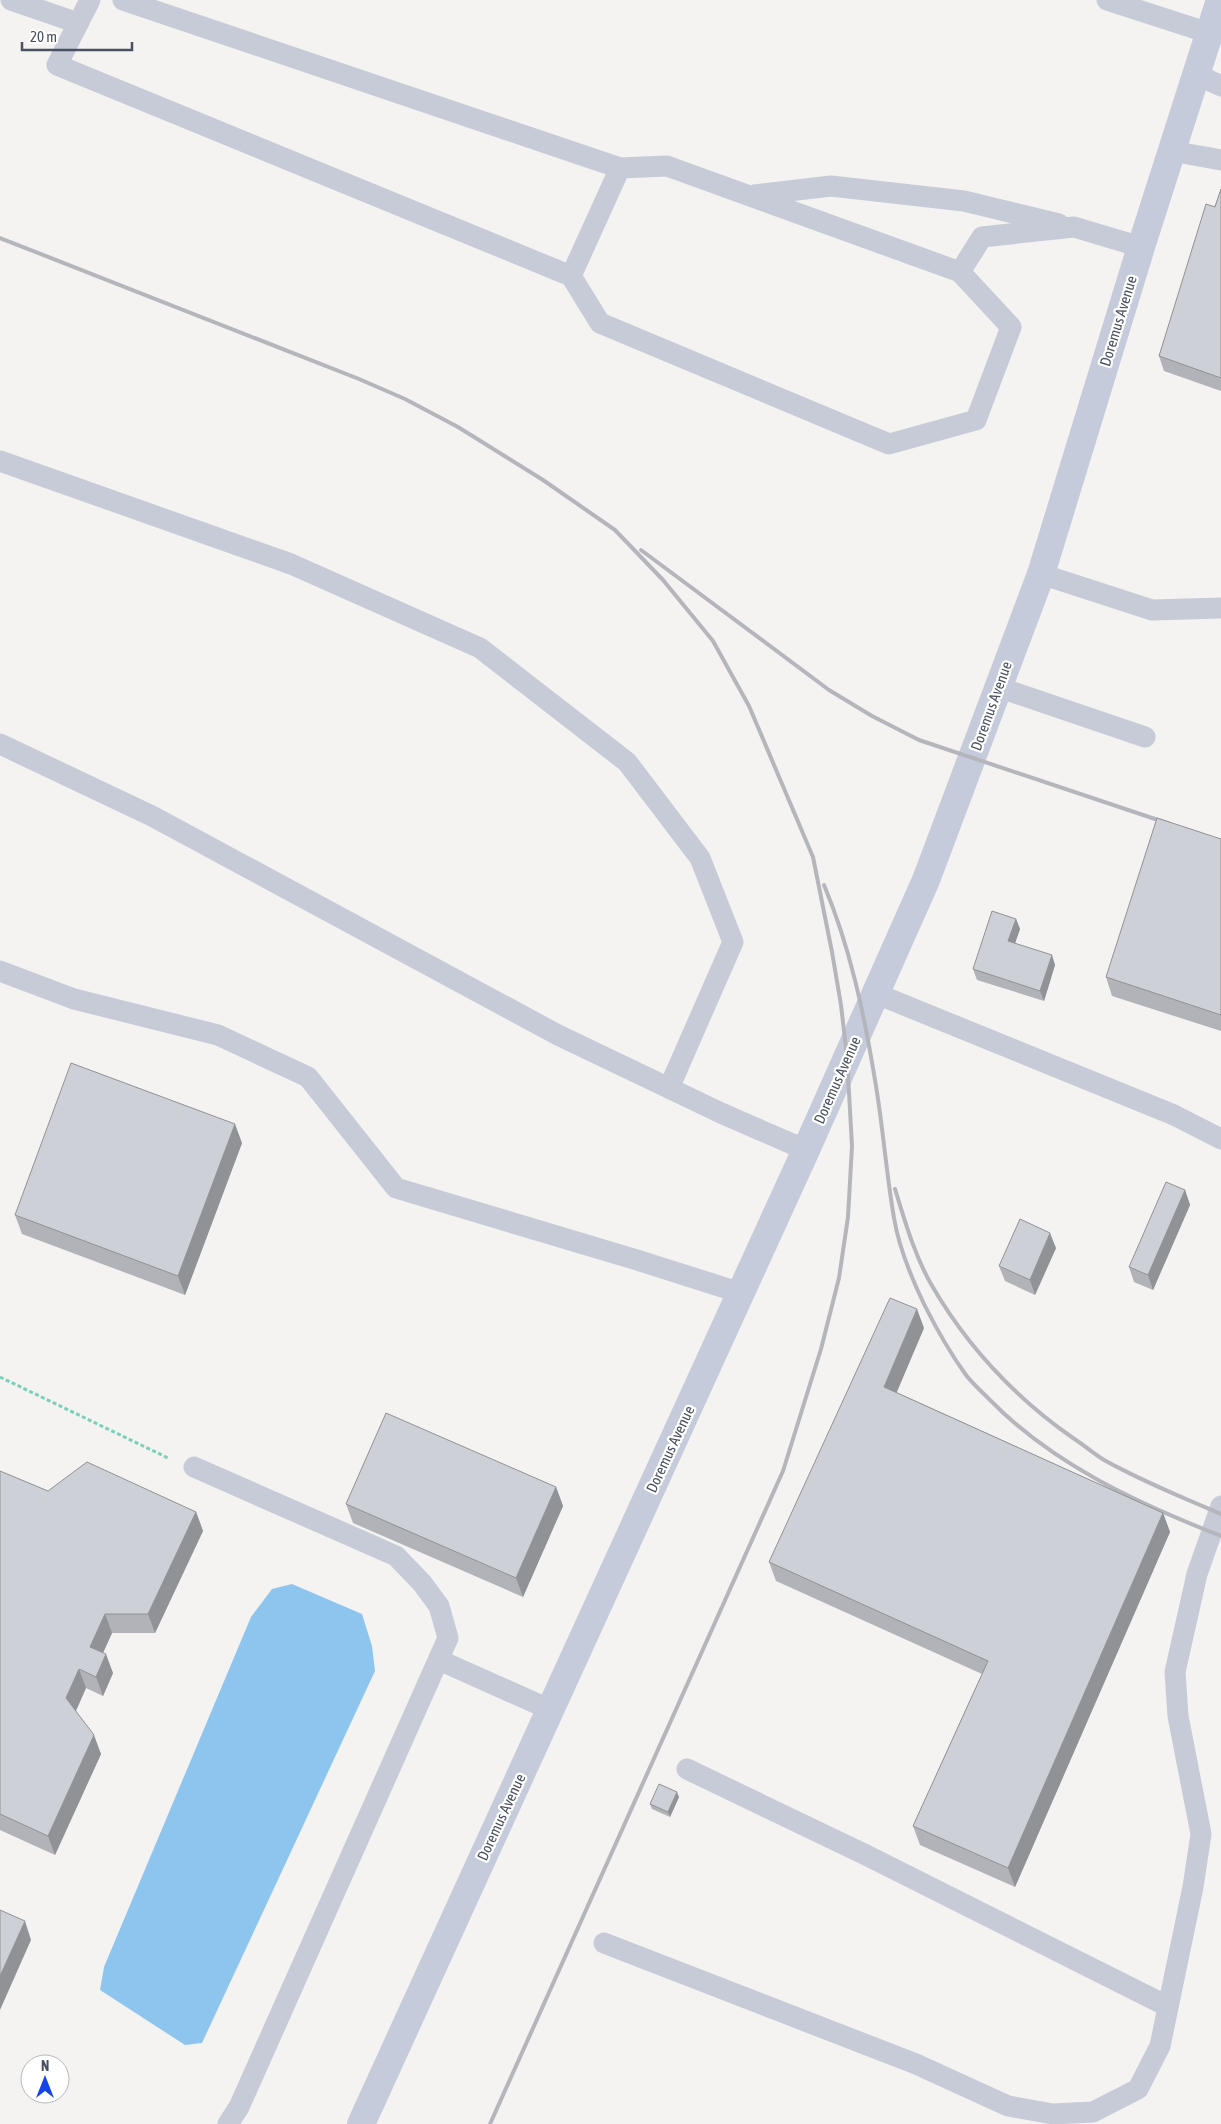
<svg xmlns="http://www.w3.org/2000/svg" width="1221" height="2124" font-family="'Asap Condensed',sans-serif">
<rect width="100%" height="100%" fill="#f4f3f2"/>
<!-- water -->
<polygon fill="#8ec5ef" points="292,1584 362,1614 372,1646 375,1671 202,2043 185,2045 100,1990 104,1967 251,1617 272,1589"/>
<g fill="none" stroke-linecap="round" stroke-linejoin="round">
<!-- path -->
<polyline stroke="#78d0b9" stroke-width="3" stroke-dasharray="4 2.5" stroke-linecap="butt" points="0,1377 168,1458"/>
<!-- lane -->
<g stroke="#c6cbd7" stroke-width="21">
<polyline points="11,0 78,23"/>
<polyline points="90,0 57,65 571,276"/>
<polyline points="123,0 620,168"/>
<polyline points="1107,0 1209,33"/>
<polyline points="1196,74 1221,86"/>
<polyline points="1171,151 1221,160"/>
<polyline points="754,195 831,186 964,201 1059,224"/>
<polyline points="960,272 1011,327 976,420 889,444 600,323 571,276 620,168 667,166 960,272 982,237 1074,227 1141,247"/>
<polyline points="0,461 291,564 480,648 627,762 700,858 733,942 669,1088"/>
<polyline points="1041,574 1152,610 1221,608"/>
<polyline points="998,687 1145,737"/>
<polyline points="0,744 152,816 558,1035 721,1113 806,1150"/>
<polyline points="0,971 74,999 218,1035 308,1077 396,1188 637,1260 741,1293"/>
<polyline points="877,994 1174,1115 1221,1139"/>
<polyline points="194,1467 396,1556 422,1583 439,1606 448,1638 239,2107 228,2124"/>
<polyline points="439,1660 551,1710"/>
<polyline points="687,1769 866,1855 1167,2006"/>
<polyline points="604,1943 916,2064 1008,2106 1053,2114 1093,2112 1138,2089 1160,2046 1193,1887 1201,1834 1178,1716 1175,1672 1197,1574 1221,1506"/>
</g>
<!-- secondary -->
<polyline stroke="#c5cbdb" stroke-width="28" points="361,2124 806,1150 926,880 1041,574 1141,247 1220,0"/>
<!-- rail -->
<g stroke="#b4b6bc" stroke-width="4">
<polyline points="0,238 359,379 405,399 458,427 543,480 615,530 663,580 713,641 749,706 813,857 832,952 841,1005 847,1057 852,1146 848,1217 839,1278 821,1349 783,1471 490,2124"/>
<polyline points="641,550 829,690 872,716 919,740 1170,824"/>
<path d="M 824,885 C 850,947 864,1013 875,1080 C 883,1126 886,1172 894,1218 C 899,1248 911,1277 924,1304 C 936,1328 950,1353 966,1375 C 972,1383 981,1391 989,1399 C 1052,1464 1137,1503 1221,1536"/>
<path d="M 895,1189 C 905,1221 914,1254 931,1284 C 966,1345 1016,1398 1073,1438 C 1084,1445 1094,1454 1104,1460 C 1142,1481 1181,1497 1221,1514"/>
</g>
</g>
<!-- wall -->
<g fill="#b1b3b9">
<polygon points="1221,189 1221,391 1164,371 1159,356"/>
<polygon points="1221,839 1221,1031 1112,996 1106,977"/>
<polygon points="1016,919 1020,929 1015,943 1055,965 1044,1001 977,980 973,969"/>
<polygon points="242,1143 185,1295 22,1234 15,1215"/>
<polygon points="1185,1190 1190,1205 1153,1290 1134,1282 1129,1267"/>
<polygon points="1056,1248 1035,1295 1005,1281 999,1266"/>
<polygon points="924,1328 896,1392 1163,1513 1170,1532 1015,1887 920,1845 913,1826 982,1674 776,1581 769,1562"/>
<polygon points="0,1471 48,1491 196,1512 203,1531 155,1633 112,1633 103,1653 113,1673 103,1696 86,1688 76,1711 101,1754 55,1855 0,1830"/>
<polygon points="556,1487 563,1506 523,1597 353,1523 346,1504"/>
<polygon points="679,1797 670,1817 652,1809 650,1804"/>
</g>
<!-- shaded-wall -->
<g fill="#909296">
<polygon points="1016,919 1020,929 1012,952 1008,941"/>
<polygon points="1052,955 1055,965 1044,1001 1040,991"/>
<polygon points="235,1124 242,1143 185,1295 178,1276"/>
<polygon points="1185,1190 1190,1205 1153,1290 1148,1275"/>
<polygon points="1050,1233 1056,1248 1035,1295 1030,1280"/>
<polygon points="917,1309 924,1328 891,1406 884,1387"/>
<polygon points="556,1487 563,1506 523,1597 516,1578"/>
<polygon points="196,1512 203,1531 155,1633 148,1614"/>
<polygon points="1163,1513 1170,1532 1015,1887 1008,1868"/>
<polygon points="105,1614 112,1633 97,1666 90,1647"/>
<polygon points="106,1654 113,1673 103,1696 96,1677"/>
<polygon points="79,1669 86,1688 73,1717 66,1698"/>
<polygon points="94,1735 101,1754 55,1855 48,1836"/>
<polygon points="677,1792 679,1797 670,1817 668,1812"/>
<polygon points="25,1921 31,1940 0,2010 0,1976"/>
</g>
<!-- building -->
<g fill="#ced0d7" stroke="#909296">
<polygon points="1221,189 1221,378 1159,356 1206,204 1215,207"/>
<polygon points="1157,818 1221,839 1221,1015 1106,977"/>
<polygon points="992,911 1016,919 1008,941 1052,955 1040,991 973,969"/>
<polygon points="71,1063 235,1124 178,1276 15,1215"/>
<polygon points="1166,1182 1185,1190 1148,1275 1129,1267"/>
<polygon points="1020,1219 1050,1233 1030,1280 999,1266"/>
<polygon points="890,1298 917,1309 884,1387 1163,1513 1008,1868 913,1826 988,1661 769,1562"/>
<polygon points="386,1413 556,1487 516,1578 346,1504"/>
<polygon points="87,1462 196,1512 148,1614 105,1614 90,1647 106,1654 96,1677 79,1669 66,1698 94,1735 48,1836 0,1814 0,1471 48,1491"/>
<polygon points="659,1784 677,1792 668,1812 650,1804"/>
<polygon points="0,1910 25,1921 0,1976"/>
</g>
<g text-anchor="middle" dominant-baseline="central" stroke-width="4.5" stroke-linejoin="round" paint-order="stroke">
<!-- street labels -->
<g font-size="15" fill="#495060" stroke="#fff">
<text transform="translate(1118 321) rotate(-73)">Doremus Avenue</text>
<text transform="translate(991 706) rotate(-70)">Doremus Avenue</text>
<text transform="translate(837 1080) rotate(-66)">Doremus Avenue</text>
<text transform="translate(670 1449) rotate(-65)">Doremus Avenue</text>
<text transform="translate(501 1817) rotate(-65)">Doremus Avenue</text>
</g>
</g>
<!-- north arrow -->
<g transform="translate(45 2079)"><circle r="24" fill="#ffffff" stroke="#b6b9bf"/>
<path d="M0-4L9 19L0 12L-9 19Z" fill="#1744e9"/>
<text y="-8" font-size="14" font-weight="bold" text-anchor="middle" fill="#495060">N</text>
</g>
<!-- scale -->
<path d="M22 42v8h110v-8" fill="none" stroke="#495060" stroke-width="2.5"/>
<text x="30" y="42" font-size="15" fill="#495060" stroke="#ffffff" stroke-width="4" paint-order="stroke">20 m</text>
</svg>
